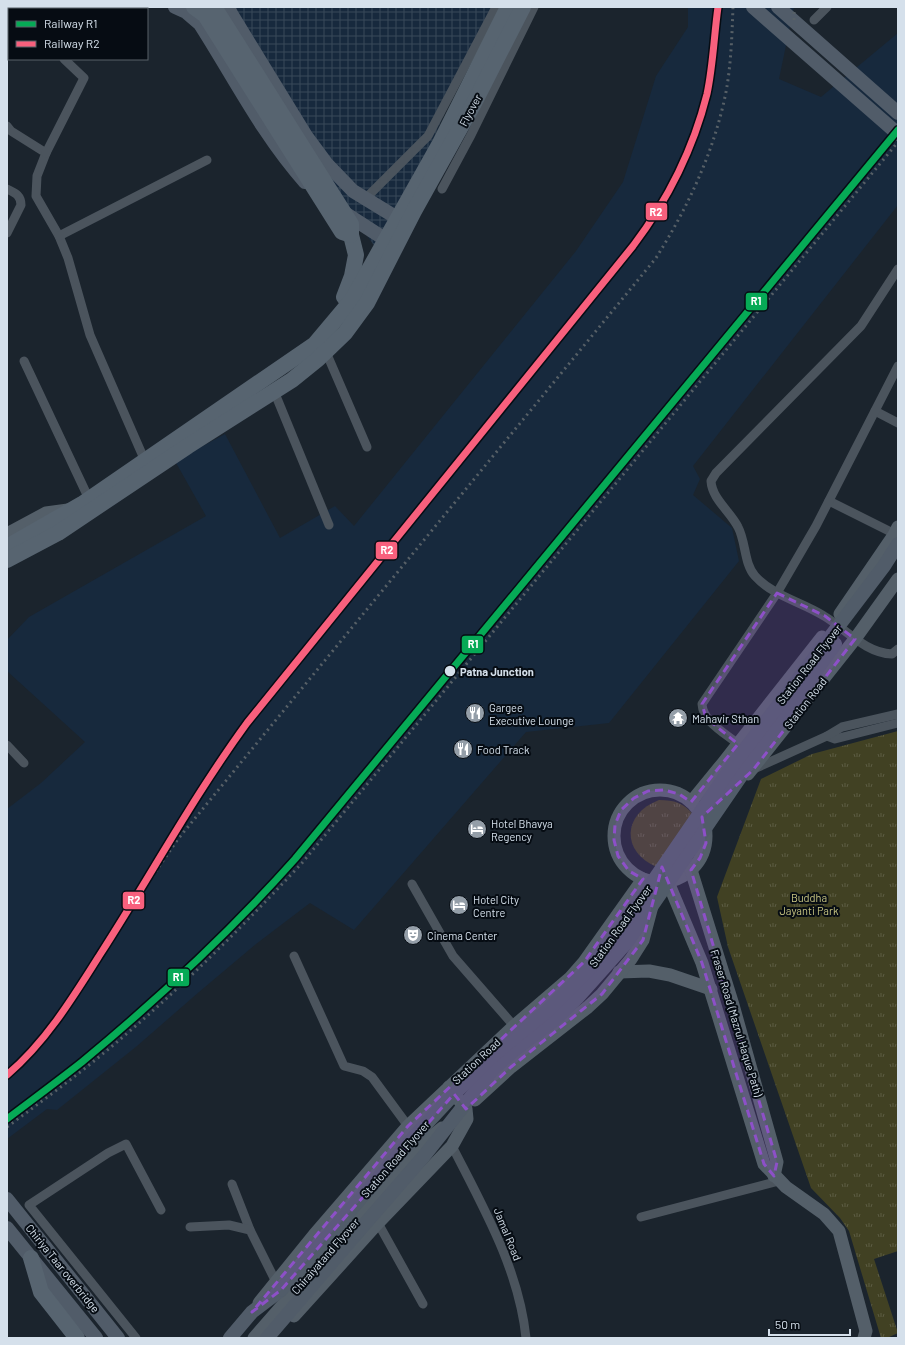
<svg xmlns="http://www.w3.org/2000/svg" width="905" height="1345" font-family="Barlow,sans-serif">
<defs>
<pattern id="industrial-grid" width="8" height="8" patternUnits="userSpaceOnUse"><rect width="8" height="8" fill="#17293d"/><path d="M0 4h8M4 0v8" fill="none" stroke="#384859"/></pattern>
<pattern id="grass-tufts" width="24" height="20" patternUnits="userSpaceOnUse"><rect width="24" height="20" fill="#414123"/><path d="M3 7l-1-3M5 7V3M7 7l1-3M15 17l-1-3M17 17v-4M19 17l1-3" fill="none" stroke="#5c5c43"/></pattern>
</defs>
<rect width="100%" height="100%" fill="#1b242d"/>
<!-- built -->
<polygon fill="#17293d" points="688,7 794,7 779,79 821,97 898,33 898,205 693,466 700,479 693,495 732,528 739,561 609,723 526,732 354,930 310,903 256,944 199,992 137,1046 57,1110 47,1109 7,1139 7,809 41,783 85,742 7,671 7,640 29,617 206,516 175,461 225,434 280,538 335,506 354,526 576,251 623,182 656,76 688,27"/>
<!-- industrial -->
<polygon fill="url(#industrial-grid)" points="228,7 492,7 386,245 378,251 344,203"/>
<!-- grass -->
<g fill="url(#grass-tufts)">
<polygon points="898,731 898,1251 874,1259 898,1333 887,1338 881,1338 849,1231 840,1218 811,1188 728,947 717,897 761,779 812,754"/>
<path d="M 659,800 C 675,800 683,803 694,815 L 657,867 C 621,852 622,814 659,800 Z"/>
</g>
<g fill="none" stroke-linecap="round" stroke-linejoin="round">
<!-- street -->
<g stroke="#4b545d" stroke-width="9">
<polyline points="30,7 31,9"/>
<polyline points="72,9 73,7"/>
<polyline points="814,20 827,7"/>
<polyline points="7,126 11,131 46,153 37,176 36,196 59,236 68,258 90,335 145,461"/>
<polyline points="46,153 84,78 64,59"/>
<path d="M 7,189 C 15,193 21,195 21,205 L 7,233"/>
<polyline points="442,189 471,135 534,7"/>
<polyline points="365,199 428,136 496,7"/>
<polyline points="59,236 207,160"/>
<path d="M 898,269 L 861,326 L 716,473 L 711,481 C 712,499 730,511 738,527 C 746,542 744,564 755,576 C 773,596 802,602 824,616 C 846,629 865,653 892,654 L 898,649"/>
<polyline points="326,352 367,447"/>
<polyline points="24,361 89,499"/>
<polyline points="274,391 329,525"/>
<polyline points="875,411 898,423"/>
<polyline points="829,501 889,531 898,538"/>
<polyline points="827,736 835,739 898,723"/>
<path d="M 738,744 C 725,733 703,722 702,704 L 777,593 L 816,526 L 898,366"/>
<polyline points="7,745 24,763"/>
<polyline points="754,769 827,736 842,727 898,714"/>
<polyline points="412,884 453,956 514,1026"/>
<polyline points="294,956 344,1066 363,1071 372,1077 408,1126"/>
<path d="M 452,1146 C 483,1207 519,1269 526,1338"/>
<polyline points="232,1184 250,1230"/>
<polyline points="641,1217 779,1181"/>
<polyline points="378,1223 423,1304"/>
<polyline points="190,1227 229,1225 250,1230 276,1282"/>
<polyline points="136,1338 29,1205 108,1153 126,1144 161,1210"/>
</g>
<!-- secondary -->
<g stroke="#545f69" stroke-width="13">
<polyline points="7,534 46,513 68,510"/>
<polyline points="840,614 894,535 898,527"/>
<polyline points="748,774 855,639 898,579"/>
<circle cx="660" cy="836" r="46"/>
<polyline points="691,802 723,763 822,637"/>
<polyline points="691,870 733,1005 777,1162 774,1176"/>
<polyline points="668,882 702,963 764,1164 786,1187 824,1214 839,1231 866,1331 864,1338"/>
<polyline points="619,972 649,971 670,975 711,989"/>
<polyline points="475,1100 511,1067 588,1007 602,994 631,959 643,940 652,906"/>
<polyline points="259,1303 314,1235 408,1126 514,1026 570,978 584,962 643,879"/>
<polyline points="294,1316 378,1223 452,1146 467,1119 466,1109 449,1087"/>
<polyline points="254,1338 427,1140 442,1128"/>
</g>
<!-- primary -->
<g stroke="#515c69" stroke-width="14">
<path d="M 175,7 L 186,12 L 200,24 C 234,77 263,135 305,182"/>
<polyline points="227,7 306,136 326,163 353,191 407,224"/>
<polyline points="778,7 898,113"/>
<polyline points="343,212 394,245"/>
<polyline points="7,1199 118,1338"/>
<polyline points="7,1228 96,1338"/>
<polyline points="230,1338 252,1312 281,1290"/>
<polyline points="267,1338 357,1233"/>
</g>
<!-- highway -->
<g stroke="#576470" stroke-width="16">
<polyline points="344,297 352,276 356,255 351,235"/>
<polyline points="7,547 82,504 315,344 352,300 439,145 508,7"/>
<polyline points="7,560 58,533 188,446 292,380 318,359 345,333 367,303 414,211 473,105 523,7"/>
<polyline points="31,1258 41,1292 77,1338"/>
</g>
<!-- rail -->
<g stroke="#576067" stroke-width="3" stroke-dasharray="2 4" stroke-linecap="butt">
<polyline points="794,20 794,7"/>
<path d="M 125,916 L 178,839 L 656,258 C 688,207 714,152 726,92 C 731,65 732,35 733,7"/>
<path d="M 148,1003 C 200,957 249,910 295,859 L 898,130"/>
<polyline points="7,1075 42,1038 87,976"/>
<path d="M 7,1127 C 31,1109 56,1091 79,1073 C 159,1010 232,938 302,863 L 898,142"/>
</g>
<!-- primary-bridge -->
<g stroke="#515c69" stroke-width="14">
<polyline points="753,7 898,134"/>
<polyline points="357,1233 424,1156 493,1069 513,1051 553,1021 577,998 627,942 754,757 835,644"/>
<polyline points="281,1290 413,1138 456,1092 491,1057 547,1011 589,969 621,928 733,765 884,566 898,544"/>
</g>
<!-- highway-bridge -->
<polyline stroke="#576470" stroke-width="16" points="194,7 205,15 217,34 342,232 351,235 351,224 214,7"/>
<defs>
<path id="rail-1" d="M 7,1119 C 32,1100 58,1081 82,1062 C 157,1000 230,932 295,859 L 898,130"/>
<path id="rail-2" d="M 7,1075 C 46,1042 74,996 101,953 C 150,877 193,797 247,723 L 633,246 C 667,201 693,150 707,94 C 713,66 714,36 718,7"/>
</defs>
<!-- rail-1 casing -->
<use href="#rail-1" stroke="#060c13" stroke-width="10"/>
<!-- rail-2 casing -->
<use href="#rail-2" stroke="#060c13" stroke-width="10"/>
<!-- rail-1 -->
<use href="#rail-1" stroke="#06aa56" stroke-width="7"/>
<!-- rail-2 -->
<use href="#rail-2" stroke="#f8607d" stroke-width="7"/>
</g>
<!-- marked area -->
<path fill="#8d50c8" fill-opacity="0.2" stroke="#8d50c8" stroke-width="3" stroke-dasharray="8 5" stroke-linejoin="round" d="M 777,593 L 825,616 L 855,639 L 753,770 L 702,817 L 706,843 L 700,858 L 691,870 L 777,1162 L 774,1176 L 764,1164 L 702,963 L 662,867 L 643,940 L 602,994 L 511,1067 L 466,1109 L 454,1094 L 281,1290 L 252,1312 L 408,1126 L 584,962 L 643,879 L 629,871 L 618,856 L 614,840 L 615,825 L 621,810 L 634,798 L 648,791 L 664,790 L 679,794 L 691,802 L 738,744 L 706,718 L 702,704 Z"/>
<!-- icons -->
<defs>
<symbol id="restaurant-disc" viewBox="-11 -11 22 22"><circle r="9.5" fill="#949ea8" stroke="#060c13"/><path d="M-5-6h1v4h1v-4h1v4h1v-4h1v5L-1.5 .5V6h-2V.5L-5-1ZM5-6V6H3V1.5H1.5Q1.5-4 5-6Z" fill="#fff"/></symbol>
<symbol id="temple-disc" viewBox="-11 -11 22 22"><circle r="9.5" fill="#949ea8" stroke="#060c13"/><path d="M0-6L5-2H3V0L6.5 2.5H4V6H1.5V3h-3V6H-4V2.5H-6.5L-3 0V-2H-5Z" fill="#fff"/></symbol>
<symbol id="hotel-disc" viewBox="-11 -11 22 22"><circle r="9.5" fill="#949ea8" stroke="#060c13"/><path d="M-6-4.5h1.5V1H6V5H4.5V3h-9V5H-6ZM-4 0a1.8 1.8 0 1 1 3.6 0ZM.5 0V-2.5h3Q6-2.5 6 0Z" fill="#fff"/></symbol>
<symbol id="theatre-disc" viewBox="-11 -11 22 22"><circle r="9.5" fill="#949ea8" stroke="#060c13"/><path d="M-5-5.5Q0-4 5-5.5V0Q5 5 0 6Q-5 5-5 0ZM-3.3-2.5H-1v1.5H-3.3ZM1-2.5H3.3v1.5H1ZM-2.8 1Q0 5.5 2.8 1Z" fill="#fff"/></symbol>
</defs>
<g fill-rule="evenodd">
<use href="#restaurant-disc" x="464" y="702" width="22" height="22"/>
<use href="#temple-disc" x="667" y="707" width="22" height="22"/>
<use href="#restaurant-disc" x="452" y="738" width="22" height="22"/>
<use href="#hotel-disc" x="466" y="818" width="22" height="22"/>
<use href="#hotel-disc" x="448" y="894" width="22" height="22"/>
<use href="#theatre-disc" x="402" y="924" width="22" height="22"/>
</g>
<!-- markers -->
<circle fill="#d5e0eb" stroke="#060c13" stroke-width="1.5" cx="450" cy="671" r="6"/>
<g text-anchor="middle" dominant-baseline="central" stroke-width="4" stroke-linejoin="round" paint-order="stroke">
<!-- street labels -->
<g font-size="11" fill="#d5e0eb" stroke="#060c13">
<text transform="translate(470 110) rotate(-62)">Flyover</text>
<text transform="translate(809 664) rotate(-52)">Station Road Flyover</text>
<text transform="translate(805 703) rotate(-52)">Station Road</text>
<text transform="translate(620 926) rotate(-54)">Station Road Flyover</text>
<text transform="translate(737 1023) rotate(73)">Fraser Road (Mazrul Haque Path)</text>
<text transform="translate(476 1061) rotate(-43)">Station Road</text>
<text transform="translate(395 1159) rotate(-49)">Station Road Flyover</text>
<text transform="translate(508 1234) rotate(68)">Jamal Road</text>
<text transform="translate(325 1256) rotate(-49)">Chiraiyatand Flyover</text>
<text transform="translate(63 1268) rotate(51)">Chiriya Taar overbridge</text>
</g>
<!-- stop labels -->
<g font-size="11" font-weight="bold" fill="#d5e0eb" stroke="#060c13" text-anchor="start">
<text x="460" y="671">Patna Junction</text>
</g>
<!-- poi labels -->
<g font-size="11" fill="#d5e0eb" stroke="#060c13" text-anchor="start">
<text x="489" y="707">Gargee<tspan x="489" dy="13">Executive Lounge</tspan></text>
<text x="692" y="718">Mahavir Sthan</text>
<text x="477" y="749">Food Track</text>
<text x="491" y="823">Hotel Bhavya<tspan x="491" dy="13">Regency</tspan></text>
<text x="473" y="899">Hotel City<tspan x="473" dy="13">Centre</tspan></text>
<text x="427" y="935">Cinema Center</text>
</g>
<!-- park labels -->
<g font-size="11" fill="#c9c683" stroke="#060c13">
<text x="809" y="897">Buddha<tspan x="809" dy="13">Jayanti Park</tspan></text>
</g>
</g>
<g stroke="#060c13" stroke-width="1.5">
<rect x="645" y="202" width="23" height="19" rx="4" fill="#f8607d"/>
<rect x="745" y="292" width="23" height="19" rx="4" fill="#06aa56"/>
<rect x="375" y="541" width="23" height="19" rx="4" fill="#f8607d"/>
<rect x="461" y="635" width="23" height="19" rx="4" fill="#06aa56"/>
<rect x="122" y="891" width="23" height="19" rx="4" fill="#f8607d"/>
<rect x="167" y="968" width="23" height="19" rx="4" fill="#06aa56"/>
</g>
<g font-size="11" text-anchor="middle" font-weight="bold" fill="#fff">
<text x="656" y="216">R2</text>
<text x="756" y="305">R1</text>
<text x="387" y="554">R2</text>
<text x="473" y="648">R1</text>
<text x="134" y="904">R2</text>
<text x="178" y="981">R1</text>
</g>
<!-- border -->
<rect width="905" height="1345" fill="none" stroke="#d5e0eb" stroke-width="16"/>
<!-- legend -->
<rect x="8" y="8" width="140" height="52" fill="#060c13" stroke="#596169"/>
<rect x="16" y="21" width="20" height="6" fill="#06aa56" stroke="#596169"/>
<text x="44" y="28" font-size="12" fill="#d5e0eb">Railway R1</text>
<rect x="16" y="41" width="20" height="6" fill="#f8607d" stroke="#596169"/>
<text x="44" y="48" font-size="12" fill="#d5e0eb">Railway R2</text>
<!-- scale -->
<path d="M769 1329v6h81v-6" fill="none" stroke="#d5e0eb" stroke-width="2"/>
<text x="775" y="1329" font-size="12" fill="#d5e0eb" stroke="#060c13" stroke-width="3" paint-order="stroke">50 m</text>
</svg>
